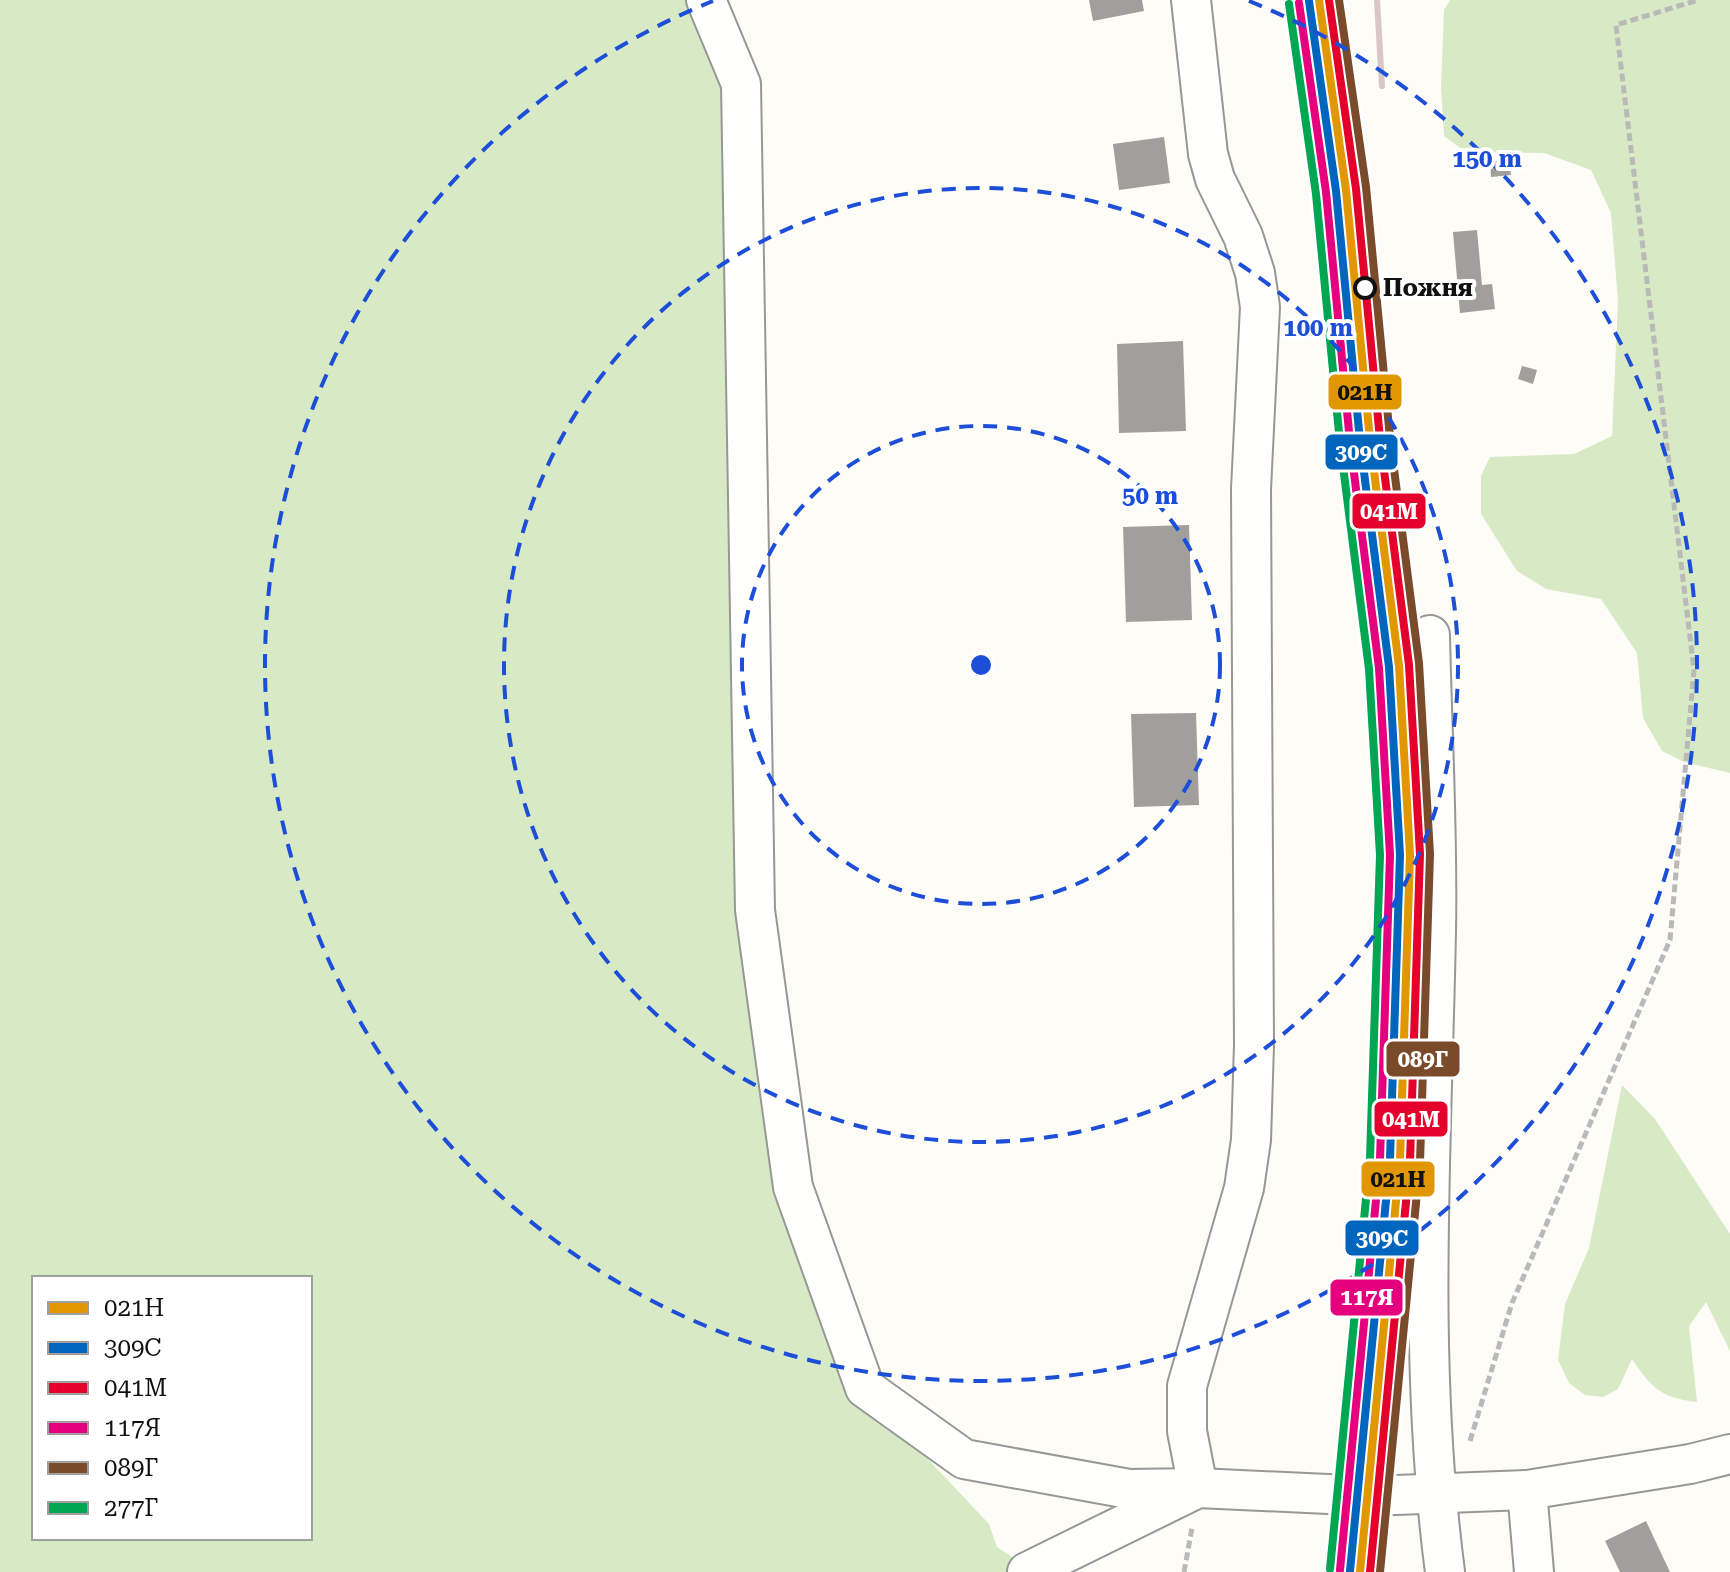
<svg xmlns="http://www.w3.org/2000/svg" width="1730" height="1572" font-family="'Roboto Serif',serif">
<rect width="100%" height="100%" fill="#fdfcf7"/>
<!-- forest -->
<g fill="#d8eac5" fill-rule="evenodd">
<path d="M 0,0 L 706,0 L 725,38 L 761,946 L 803,1219 L 910,1440 L 989,1524 L 997,1547 L 1035,1572 L 0,1572 ZM 34,1278 L 310,1278 L 310,1538 L 34,1538 Z"/>
<polygon points="1450,0 1730,0 1730,773 1684,762 1662,751 1643,718 1637,653 1601,599 1546,589 1517,571 1481,514 1481,476 1490,457 1574,454 1612,436 1618,301 1611,213 1591,170 1544,153 1466,152 1444,136 1441,88 1444,10"/>
<path d="M 1622,1085 L 1655,1119 L 1730,1234 L 1730,1351 L 1706,1302 L 1689,1326 L 1697,1402 C 1662,1398 1652,1389 1632,1359 L 1618,1389 L 1603,1397 L 1585,1395 L 1569,1383 L 1558,1360 L 1565,1304 L 1589,1248 Z"/>
</g>
<!-- building -->
<g fill="#a19f9c">
<polygon points="1089,0 1142,0 1144,11 1093,21"/>
<polygon points="1164,137 1170,183 1119,190 1113,144"/>
<polygon points="1509,160 1511,175 1491,177 1490,162"/>
<polygon points="1477,230 1482,285 1492,284 1495,309 1460,313 1453,232"/>
<polygon points="1183,341 1186,431 1119,433 1117,344"/>
<polygon points="1522,366 1537,370 1533,384 1518,379"/>
<polygon points="1189,525 1192,620 1126,622 1123,527"/>
<polygon points="1196,713 1199,805 1134,807 1131,714"/>
<polygon points="1646,1521 1670,1572 1620,1572 1605,1541"/>
</g>
<g fill="none" stroke-linecap="round" stroke-linejoin="round">
<defs>
<g id="minor">
<polyline points="706,0 741,84 755,910 793,1187 865,1388 964,1459 1129,1489 1198,1488 1370,1496 1527,1490 1690,1464 1730,1454"/>
<path d="M 1430,635 C 1432,733 1438,833 1436,931 C 1432,1146 1417,1359 1445,1572"/>
<polyline points="1527,1490 1534,1572"/>
<polyline points="1027,1572 1198,1488 1187,1431 1187,1386 1244,1188 1251,1140 1254,1045 1251,489 1260,307 1255,273 1243,236 1215,179 1208,154 1191,0"/>
</g>
</defs>
<!-- minor casing -->
<use href="#minor" stroke="#979795" stroke-width="42"/>
<!-- path -->
<g stroke="#b9b9b8" stroke-width="5" stroke-dasharray="8 4" stroke-linecap="butt">
<polyline points="1470,1441 1512,1303 1670,940 1694,670 1616,25 1698,0"/>
<polyline points="1184,1572 1192,1528"/>
</g>
<!-- minor -->
<use href="#minor" stroke="#fffffe" stroke-width="38"/>
<!-- rail -->
<polyline stroke="#d9c6c7" stroke-width="6" points="1377,0 1382,86"/>
<defs>
<polyline id="rail-1" points="1319,0 1346,190 1370,440 1399,666 1410,855 1400,1160 1360,1572"/>
<polyline id="rail-2" points="1309,1 1336,191 1360,441 1389,667 1400,855 1390,1159 1350,1571"/>
<polyline id="rail-3" points="1329,0 1356,189 1380,439 1409,665 1420,854 1410,1161 1370,1572"/>
<polyline id="rail-4" points="1299,3 1326,192 1350,442 1379,668 1390,855 1380,1159 1340,1570"/>
<polyline id="rail-5" points="1339,0 1366,187 1390,438 1419,663 1430,854 1420,1162 1380,1572"/>
<polyline id="rail-6" points="1289,4 1316,194 1340,443 1369,669 1380,855 1370,1158 1330,1569"/>
</defs>
<!-- rail-1 casing -->
<use href="#rail-1" stroke="#fff" stroke-width="14"/>
<!-- rail-2 casing -->
<use href="#rail-2" stroke="#fff" stroke-width="14"/>
<!-- rail-3 casing -->
<use href="#rail-3" stroke="#fff" stroke-width="14"/>
<!-- rail-4 casing -->
<use href="#rail-4" stroke="#fff" stroke-width="14"/>
<!-- rail-5 casing -->
<use href="#rail-5" stroke="#fff" stroke-width="14"/>
<!-- rail-6 casing -->
<use href="#rail-6" stroke="#fff" stroke-width="14"/>
<!-- rail-1 -->
<use href="#rail-1" stroke="#e09702" stroke-width="8"/>
<!-- rail-2 -->
<use href="#rail-2" stroke="#0065bd" stroke-width="8"/>
<!-- rail-3 -->
<use href="#rail-3" stroke="#e4002b" stroke-width="8"/>
<!-- rail-4 -->
<use href="#rail-4" stroke="#e5007d" stroke-width="8"/>
<!-- rail-5 -->
<use href="#rail-5" stroke="#7a4b2a" stroke-width="8"/>
<!-- rail-6 -->
<use href="#rail-6" stroke="#00a651" stroke-width="8"/>
</g>
<!-- distance rings -->
<g fill="none" stroke="#1d4ed8" stroke-width="4" stroke-dasharray="14 10">
<circle cx="981" cy="665" r="239"/>
<circle cx="981" cy="665" r="477"/>
<path d="M1249 1A716 716 0 1 1 713 1"/>
</g>
<!-- markers -->
<circle fill="#fff" stroke="#111" stroke-width="4" cx="1365" cy="288" r="10"/>
<g text-anchor="middle" dominant-baseline="central" stroke-width="8" stroke-linejoin="round" paint-order="stroke">
<!-- stop labels -->
<g font-size="24" font-weight="bold" fill="#111" stroke="#fff" text-anchor="start">
<text x="1383" y="288">Пожня</text>
</g>
</g>
<circle cx="981" cy="665" r="12" fill="#1d4ed8" stroke="#fff" stroke-width="4"/>
<g font-size="24" text-anchor="middle" font-weight="bold" fill="#1d4ed8" stroke="#fff" stroke-width="8" stroke-linejoin="round" paint-order="stroke">
<text x="1487" y="167">150 m</text>
<text x="1318" y="336">100 m</text>
<text x="1150" y="504">50 m</text>
</g>
<g stroke="#fff" stroke-width="3">
<rect x="1327" y="373" width="76" height="38" rx="8" fill="#e09702"/>
<rect x="1324" y="433" width="75" height="38" rx="8" fill="#0065bd"/>
<rect x="1351" y="492" width="76" height="38" rx="8" fill="#e4002b"/>
<rect x="1385" y="1040" width="76" height="38" rx="8" fill="#7a4b2a"/>
<rect x="1373" y="1100" width="76" height="38" rx="8" fill="#e4002b"/>
<rect x="1360" y="1160" width="76" height="38" rx="8" fill="#e09702"/>
<rect x="1344" y="1219" width="76" height="38" rx="8" fill="#0065bd"/>
<rect x="1329" y="1278" width="75" height="39" rx="8" fill="#e5007d"/>
</g>
<g font-size="22" text-anchor="middle" font-weight="bold" fill="#fff">
<text x="1361" y="460">309С</text>
<text x="1389" y="519">041М</text>
<text x="1423" y="1067">089Г</text>
<text x="1411" y="1127">041М</text>
<text x="1382" y="1246">309С</text>
<text x="1367" y="1305">117Я</text>
</g>
<g font-size="22" text-anchor="middle" font-weight="bold" fill="#111">
<text x="1365" y="400">021Н</text>
<text x="1398" y="1187">021Н</text>
</g>
<!-- legend -->
<rect x="32" y="1276" width="280" height="264" fill="#ffffff" stroke="#a0a0a0" stroke-width="2"/>
<rect x="48" y="1302" width="40" height="12" fill="#e09702" stroke="#a0a0a0" stroke-width="2"/>
<text x="104" y="1316" font-size="24" fill="#111111">021Н</text>
<rect x="48" y="1342" width="40" height="12" fill="#0065bd" stroke="#a0a0a0" stroke-width="2"/>
<text x="104" y="1356" font-size="24" fill="#111111">309С</text>
<rect x="48" y="1382" width="40" height="12" fill="#e4002b" stroke="#a0a0a0" stroke-width="2"/>
<text x="104" y="1396" font-size="24" fill="#111111">041М</text>
<rect x="48" y="1422" width="40" height="12" fill="#e5007d" stroke="#a0a0a0" stroke-width="2"/>
<text x="104" y="1436" font-size="24" fill="#111111">117Я</text>
<rect x="48" y="1462" width="40" height="12" fill="#7a4b2a" stroke="#a0a0a0" stroke-width="2"/>
<text x="104" y="1476" font-size="24" fill="#111111">089Г</text>
<rect x="48" y="1502" width="40" height="12" fill="#00a651" stroke="#a0a0a0" stroke-width="2"/>
<text x="104" y="1516" font-size="24" fill="#111111">277Г</text>
</svg>
